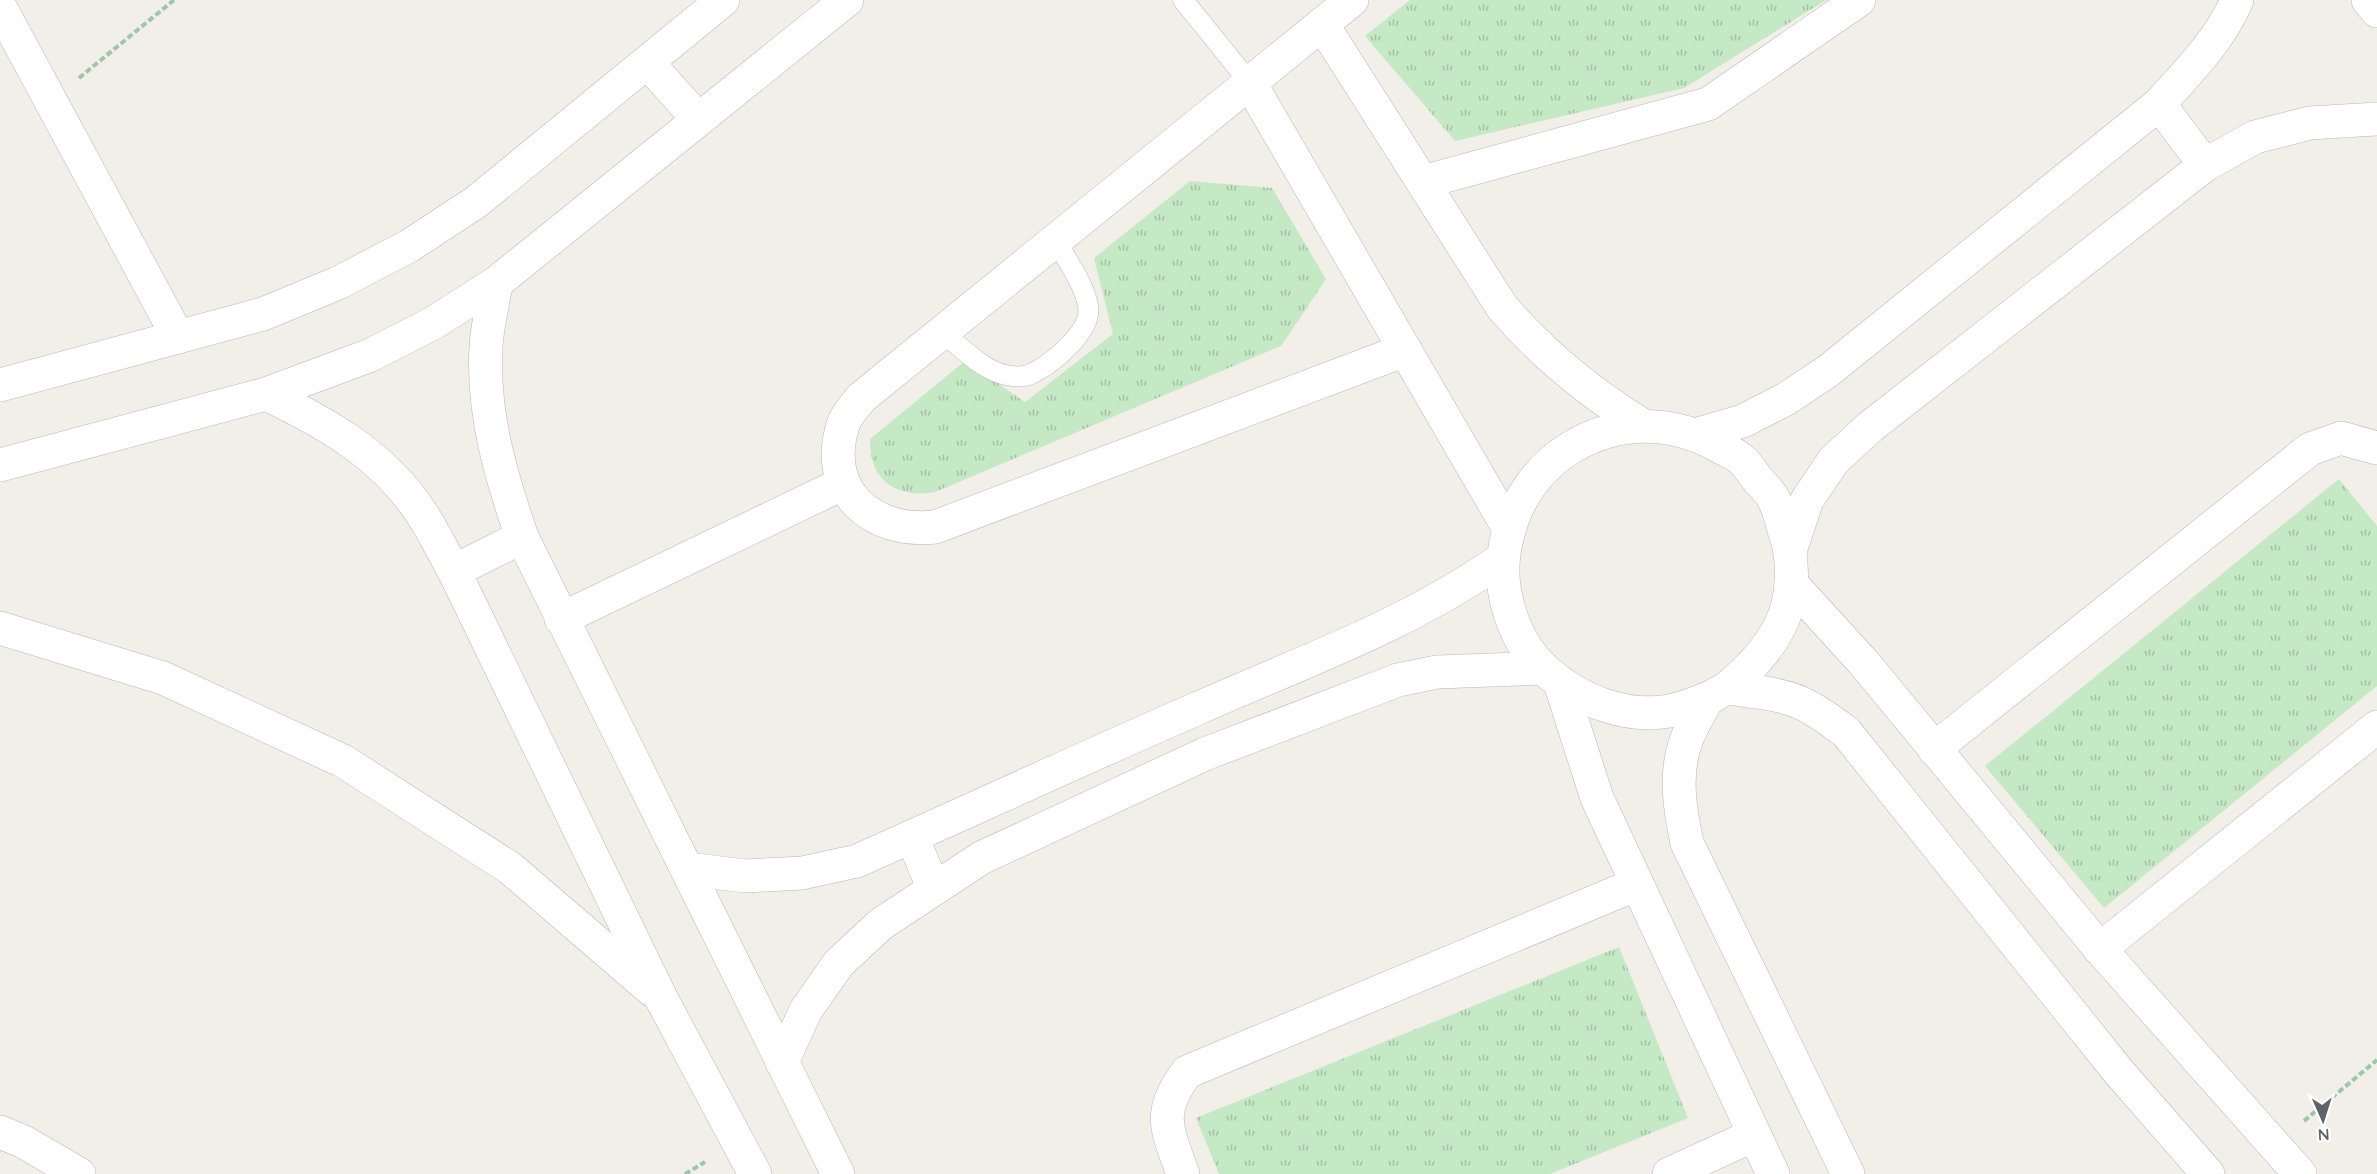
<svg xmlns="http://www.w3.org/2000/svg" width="2377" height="1174" font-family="Quicksand,sans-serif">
<defs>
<pattern id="grass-tufts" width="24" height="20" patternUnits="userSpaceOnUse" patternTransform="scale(1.5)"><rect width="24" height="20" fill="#c5e8c5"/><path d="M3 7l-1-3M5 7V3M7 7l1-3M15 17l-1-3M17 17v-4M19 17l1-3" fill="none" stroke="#a3c0a4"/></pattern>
</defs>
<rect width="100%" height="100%" fill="#f1efe8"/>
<!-- grass -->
<g fill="url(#grass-tufts)">
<polygon points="1410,0 1826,0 1684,88 1455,141 1365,36"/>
<path d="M 1190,181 L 1272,188 L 1326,279 L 1281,346 L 935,492 C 895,499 869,479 870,439 L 965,361 L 1025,402 L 1113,334 L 1094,258 Z"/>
<polygon points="2339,479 2377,526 2377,686 2104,908 1985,766"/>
<polygon points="1619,947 1688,1118 1550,1174 1219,1174 1196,1118"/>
</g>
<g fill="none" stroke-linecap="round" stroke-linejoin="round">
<defs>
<g id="lane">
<polyline points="1183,0 1250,83"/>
<path d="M 942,332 C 960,346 983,371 1006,375 C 1015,377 1026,377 1033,373 C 1053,363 1093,330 1088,306 C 1084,283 1066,260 1056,240"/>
</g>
<g id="street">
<path d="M 1352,0 L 861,398 C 855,406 846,415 843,425 C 822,491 872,534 935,527 L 1405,350"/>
<polyline points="2368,0 2377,11"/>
<polyline points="0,7 178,337"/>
<path d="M 1322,24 L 1502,307 C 1543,355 1589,392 1642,425"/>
<polyline points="648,63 698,119"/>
<polyline points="1250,83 1509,529"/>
<polyline points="2159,104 2205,165"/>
<polyline points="1423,182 1708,104 1859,0"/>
<path d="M 496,283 C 493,304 487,326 486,347 C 482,413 501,476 522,537 L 838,1174"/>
<polyline points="0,385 263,314 338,283 409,246 476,202 723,0"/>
<path d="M 266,394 C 326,423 384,455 422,514 C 434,532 443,552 454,571 L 661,998 L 755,1174"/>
<path d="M 1698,434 L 1743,421 L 1786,399 L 1828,371 L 2159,104 C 2188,72 2220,40 2237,0"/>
<polyline points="0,465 266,394 371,355 435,322 496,283 847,0"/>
<polyline points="1791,548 1807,500 1834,460 1870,427 2205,165 2255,137 2310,123 2377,119"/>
<polyline points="454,571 522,537"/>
<polyline points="1791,583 1864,663 2100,949 2300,1174"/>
<polyline points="561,619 844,483"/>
<polyline points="0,628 163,678 343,761 510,868 652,990"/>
<polyline points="1560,683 1597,798 1773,1174"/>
<path d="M 1726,689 C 1748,670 1767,652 1780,626 C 1794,597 1795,560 1784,530 C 1781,520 1779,509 1774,500 C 1771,493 1764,486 1758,480 C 1753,474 1748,465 1742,460 C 1736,454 1727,451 1720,447 C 1673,420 1619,419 1572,447 C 1535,469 1513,505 1505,547 C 1497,589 1513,641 1545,670 C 1578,700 1625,719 1670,711 C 1682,708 1697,703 1709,698 C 1715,695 1721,690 1728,689 C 1734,688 1742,690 1748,691 C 1794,695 1810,705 1846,732 L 2118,1071 L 2208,1174"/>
<path d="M 1707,699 C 1701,712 1691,726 1686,741 C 1674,774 1680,810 1687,843 L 1848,1174"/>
<polyline points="1934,749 2310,449 2341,438 2377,448"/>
<polyline points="912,837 934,889"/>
<path d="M 688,869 L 745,876 L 802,873 L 857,861 C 970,811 1081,759 1194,710 C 1301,662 1407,626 1503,558"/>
<polyline points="2100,949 2377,727"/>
<polyline points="782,1062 806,1010 839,963 881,924 981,858 1205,754 1398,680 1437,672 1543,668"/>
<polyline points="0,1132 24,1142 79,1174"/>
<path d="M 1183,1174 C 1167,1129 1156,1113 1187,1072 L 1637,884"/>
<polyline points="1669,1174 1754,1135"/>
</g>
</defs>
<!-- lane casing -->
<use href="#lane" stroke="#b5b8bc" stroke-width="21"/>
<!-- street casing -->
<use href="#street" stroke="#b5b8bc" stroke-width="34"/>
<!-- path -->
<g stroke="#9cc7a9" stroke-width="4" stroke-dasharray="6 3" stroke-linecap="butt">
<polyline points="79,78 174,0"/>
<polyline points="2304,1121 2377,1060"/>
<polyline points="685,1174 705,1162"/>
</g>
<!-- lane -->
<use href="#lane" stroke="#fff" stroke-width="20"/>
<!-- street -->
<use href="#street" stroke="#fff" stroke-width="33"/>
</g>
<!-- north arrow -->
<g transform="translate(2323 1120) rotate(177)" stroke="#ffffff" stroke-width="4.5" paint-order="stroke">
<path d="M0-4.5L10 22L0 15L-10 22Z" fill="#5f6368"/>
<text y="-9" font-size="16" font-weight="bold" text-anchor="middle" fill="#5f6368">N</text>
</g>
</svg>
